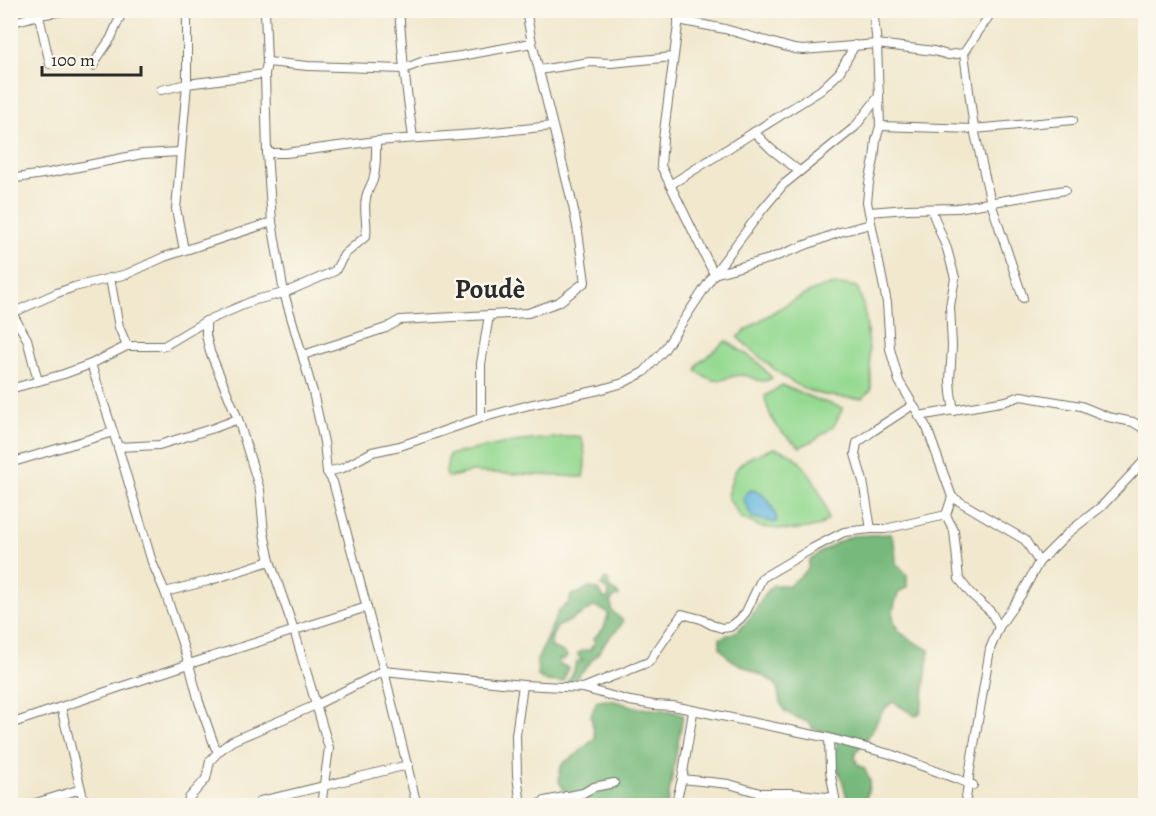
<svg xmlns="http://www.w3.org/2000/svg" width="1156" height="816" font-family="Alegreya,serif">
<rect width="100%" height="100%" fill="#fbf7ec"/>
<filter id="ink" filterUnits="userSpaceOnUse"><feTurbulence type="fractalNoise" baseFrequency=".0167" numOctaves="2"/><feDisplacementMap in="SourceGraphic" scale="12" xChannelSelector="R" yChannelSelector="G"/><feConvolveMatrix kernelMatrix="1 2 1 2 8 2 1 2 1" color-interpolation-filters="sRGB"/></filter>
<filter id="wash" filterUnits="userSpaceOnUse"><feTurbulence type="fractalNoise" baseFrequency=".008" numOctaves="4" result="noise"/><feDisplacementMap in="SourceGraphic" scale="24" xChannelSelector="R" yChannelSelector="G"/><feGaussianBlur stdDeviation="1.35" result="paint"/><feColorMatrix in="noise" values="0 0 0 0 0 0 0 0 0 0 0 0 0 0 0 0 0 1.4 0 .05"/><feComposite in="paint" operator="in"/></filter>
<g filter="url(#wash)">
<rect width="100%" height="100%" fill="#f1e8ce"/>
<!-- green -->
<g fill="#94d991" stroke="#60825e" stroke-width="1.5">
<path d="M 846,285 L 857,287 C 866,307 867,330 869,352 C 870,365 872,377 871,390 L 862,398 C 843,398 823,397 805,389 C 780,377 758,355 737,337 C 759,320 797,296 823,287 C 830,285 839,285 846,285 Z"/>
<path d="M 726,341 L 758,362 L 772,378 C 759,386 754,375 741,375 C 732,375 721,382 713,380 C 707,378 702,375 696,371 L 698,364 Z"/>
<path d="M 782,385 L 815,399 L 843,408 L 833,427 L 814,440 L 800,447 C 780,432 769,422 765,396 Z"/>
<path d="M 573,436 L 581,437 C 586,450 586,463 583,477 L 470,472 C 462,474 455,477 447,477 L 446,472 L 449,455 L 453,454 L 512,442 Z"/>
<path d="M 774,448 C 780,450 787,451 792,455 C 809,468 826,499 828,520 L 817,527 L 789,530 L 761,527 L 741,518 L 728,498 C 732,463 743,459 774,448 Z"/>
</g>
<!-- forest -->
<g fill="#77b97b" stroke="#517253" stroke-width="1.5">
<path d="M 891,534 L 895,547 L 896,563 L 907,575 L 907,588 L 899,592 C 883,629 901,634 929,650 L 923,698 L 920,713 L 916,716 C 907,712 902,706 893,702 C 880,709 878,722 870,734 C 866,740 860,747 855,753 C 855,760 856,765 864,768 L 870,781 L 865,805 L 849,805 L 843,783 L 833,757 L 840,735 L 813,729 L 809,723 L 785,712 L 780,702 L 777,686 L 767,678 L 731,660 L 720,648 L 720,638 C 726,636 733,634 738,630 C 753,619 759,598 773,585 L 785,585 L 789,586 L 808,569 L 809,561 L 821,552 L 838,542 L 852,536 Z"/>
<path d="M 605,579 L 608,580 L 609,586 L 613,591 L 617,592 L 619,596 L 614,597 L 610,602 L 612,607 L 611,610 L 623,621 C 620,630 610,635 605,643 C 594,660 583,671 569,685 L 566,684 L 574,671 L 576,662 L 578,661 L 583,661 L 578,656 L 578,653 L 585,650 L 591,650 L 591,647 L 595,643 L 593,639 L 604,628 L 608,615 L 607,612 L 595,606 L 566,623 L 558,626 L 552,636 L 551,645 C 554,651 563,649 567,656 L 563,660 L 559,659 L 559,664 L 568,668 L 563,682 C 554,681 547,684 538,676 L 537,661 L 559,610 L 569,603 L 571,595 L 581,592 L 586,588 L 593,588 L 598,590 L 605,599 L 608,598 L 609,592 L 607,589 L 601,586 Z"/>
<polygon points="611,700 640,708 671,711 683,715 667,805 582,805 579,801 565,792 559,781 561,766 565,762 576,755 595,738 591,716 597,701"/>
</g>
<!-- water -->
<path fill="#62b5de" stroke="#467084" stroke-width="1.5" d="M 751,490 C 765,491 775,509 777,521 L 775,523 L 752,517 L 743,499 L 746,493 Z"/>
</g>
<g filter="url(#ink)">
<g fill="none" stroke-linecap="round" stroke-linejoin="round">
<defs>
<g id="street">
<polyline points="265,10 267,62 265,74 267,153 272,222 284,293 313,392 324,442 327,472 333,482 384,671 417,806"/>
<polyline points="399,10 404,69 413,138"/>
<polyline points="680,10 663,139 661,166 714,274 769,259 840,232 871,224"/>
<polyline points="873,10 877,44 880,126 876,140 874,160 869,183 867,202 887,303 890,349 899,381 927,428 952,497 1025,540 1039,562"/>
<polyline points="38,12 50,64"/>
<polyline points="678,20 725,29 794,49 803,50 877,44 934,51 948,55 964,53 993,10"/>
<polyline points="10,23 39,15 69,10"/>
<polyline points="964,53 974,129 991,203 1023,298"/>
<polyline points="267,62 308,66 404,69 424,61 461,56 532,43"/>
<polyline points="93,66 98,57 111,38 123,10"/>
<polyline points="539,70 590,62 611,63 673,57"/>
<polyline points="161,90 187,84 265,74"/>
<polyline points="880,126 974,129 1073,120"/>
<polyline points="754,132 771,149 799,171"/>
<polyline points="267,153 286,153 376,141 475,134 552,126"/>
<polyline points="10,179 49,173 142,154 180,152"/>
<polyline points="670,185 821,90 839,73 855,45"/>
<polyline points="931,209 947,249 955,278 950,306 952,346 950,380 951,393 954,411"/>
<polyline points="869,212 907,209 958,208 1065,190"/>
<polyline points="184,250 176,209 187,84 187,10"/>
<polyline points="110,278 119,327 127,346"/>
<polyline points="10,290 12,313 27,339 38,381"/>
<polyline points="12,313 57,293 74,287 127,274 164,257 272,222"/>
<polyline points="206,321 206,335 210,352 238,419 260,490 264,533 270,561 294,630 329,748 321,806"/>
<polyline points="303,355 386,328 400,320 528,313 559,302 585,282 578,232 573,206 532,43 526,10"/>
<polyline points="91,364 118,447 152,562 165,592 189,664 199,702 215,747 219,751"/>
<path d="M 10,389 L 64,374 L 91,364 L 127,346 L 164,346 L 206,321 L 255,300 L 284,293 L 335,271 L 344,255 L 366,236 C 368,223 363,211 366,198 C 367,191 371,186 373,180 C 377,167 376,154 376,141"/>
<polyline points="919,416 1006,401 1021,396 1081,406 1108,417 1133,422 1146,430"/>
<polyline points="481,418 481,364 489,315"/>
<polyline points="118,447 159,445 214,428 238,419"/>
<polyline points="10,463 113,432"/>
<polyline points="327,472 343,468 372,452 400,446 481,418 529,405 599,390 623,383 644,372 664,350 714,274 762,210 783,185 855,127 879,96"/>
<polyline points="952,497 946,515 954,531 959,579 971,594 991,612 999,627"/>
<polyline points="871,529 863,481 855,454 857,443 873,431 913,405"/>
<polyline points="165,592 208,581 270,561"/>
<polyline points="583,688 649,662 682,614 701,619 712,625 722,628 730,627 740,619 746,612 762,578 813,548 844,532 871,529 885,529 946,515"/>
<polyline points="61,707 85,806"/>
<polyline points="10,724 189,664 367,607"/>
<polyline points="829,738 830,771 835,798 835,806"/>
<polyline points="682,779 729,784 760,793 791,793 835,798"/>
<polyline points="760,793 760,806"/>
<polyline points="566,796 572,806"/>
<path d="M 260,801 C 310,790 358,777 408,765"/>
<polyline points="26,806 81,789"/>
<polyline points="187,806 189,798 206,779 210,761 219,751 232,741 316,705 384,671 523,685 583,688 630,701 654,705 673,706 829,738 890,754 973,785"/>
<polyline points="521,806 517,775 516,735 523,685"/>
<polyline points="534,806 545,801 583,793 594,787 614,783"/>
<polyline points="675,806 682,779 693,712"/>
<polyline points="965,806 970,769 990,649 999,627 1021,595 1039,562 1068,533 1102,506 1146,459"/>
</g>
</defs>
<!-- street casing -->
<use href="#street" stroke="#706d64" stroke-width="10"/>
<!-- street -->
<use href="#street" stroke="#fff" stroke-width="8"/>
</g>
</g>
<g text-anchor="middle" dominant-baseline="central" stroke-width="5" stroke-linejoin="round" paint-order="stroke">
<!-- quarter labels -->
<g font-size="27" font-weight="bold" fill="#2b2b2b" stroke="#fbf7ec">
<text x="490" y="289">Poudè</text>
</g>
</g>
<!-- margin -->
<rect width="1156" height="816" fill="none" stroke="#fbf7ec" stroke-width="36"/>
<!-- scale -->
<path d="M42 66v9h99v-9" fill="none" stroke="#2b2b2b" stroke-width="3"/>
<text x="51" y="66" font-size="18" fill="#2b2b2b" stroke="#fbf7ec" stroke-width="4.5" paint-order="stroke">100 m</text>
</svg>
